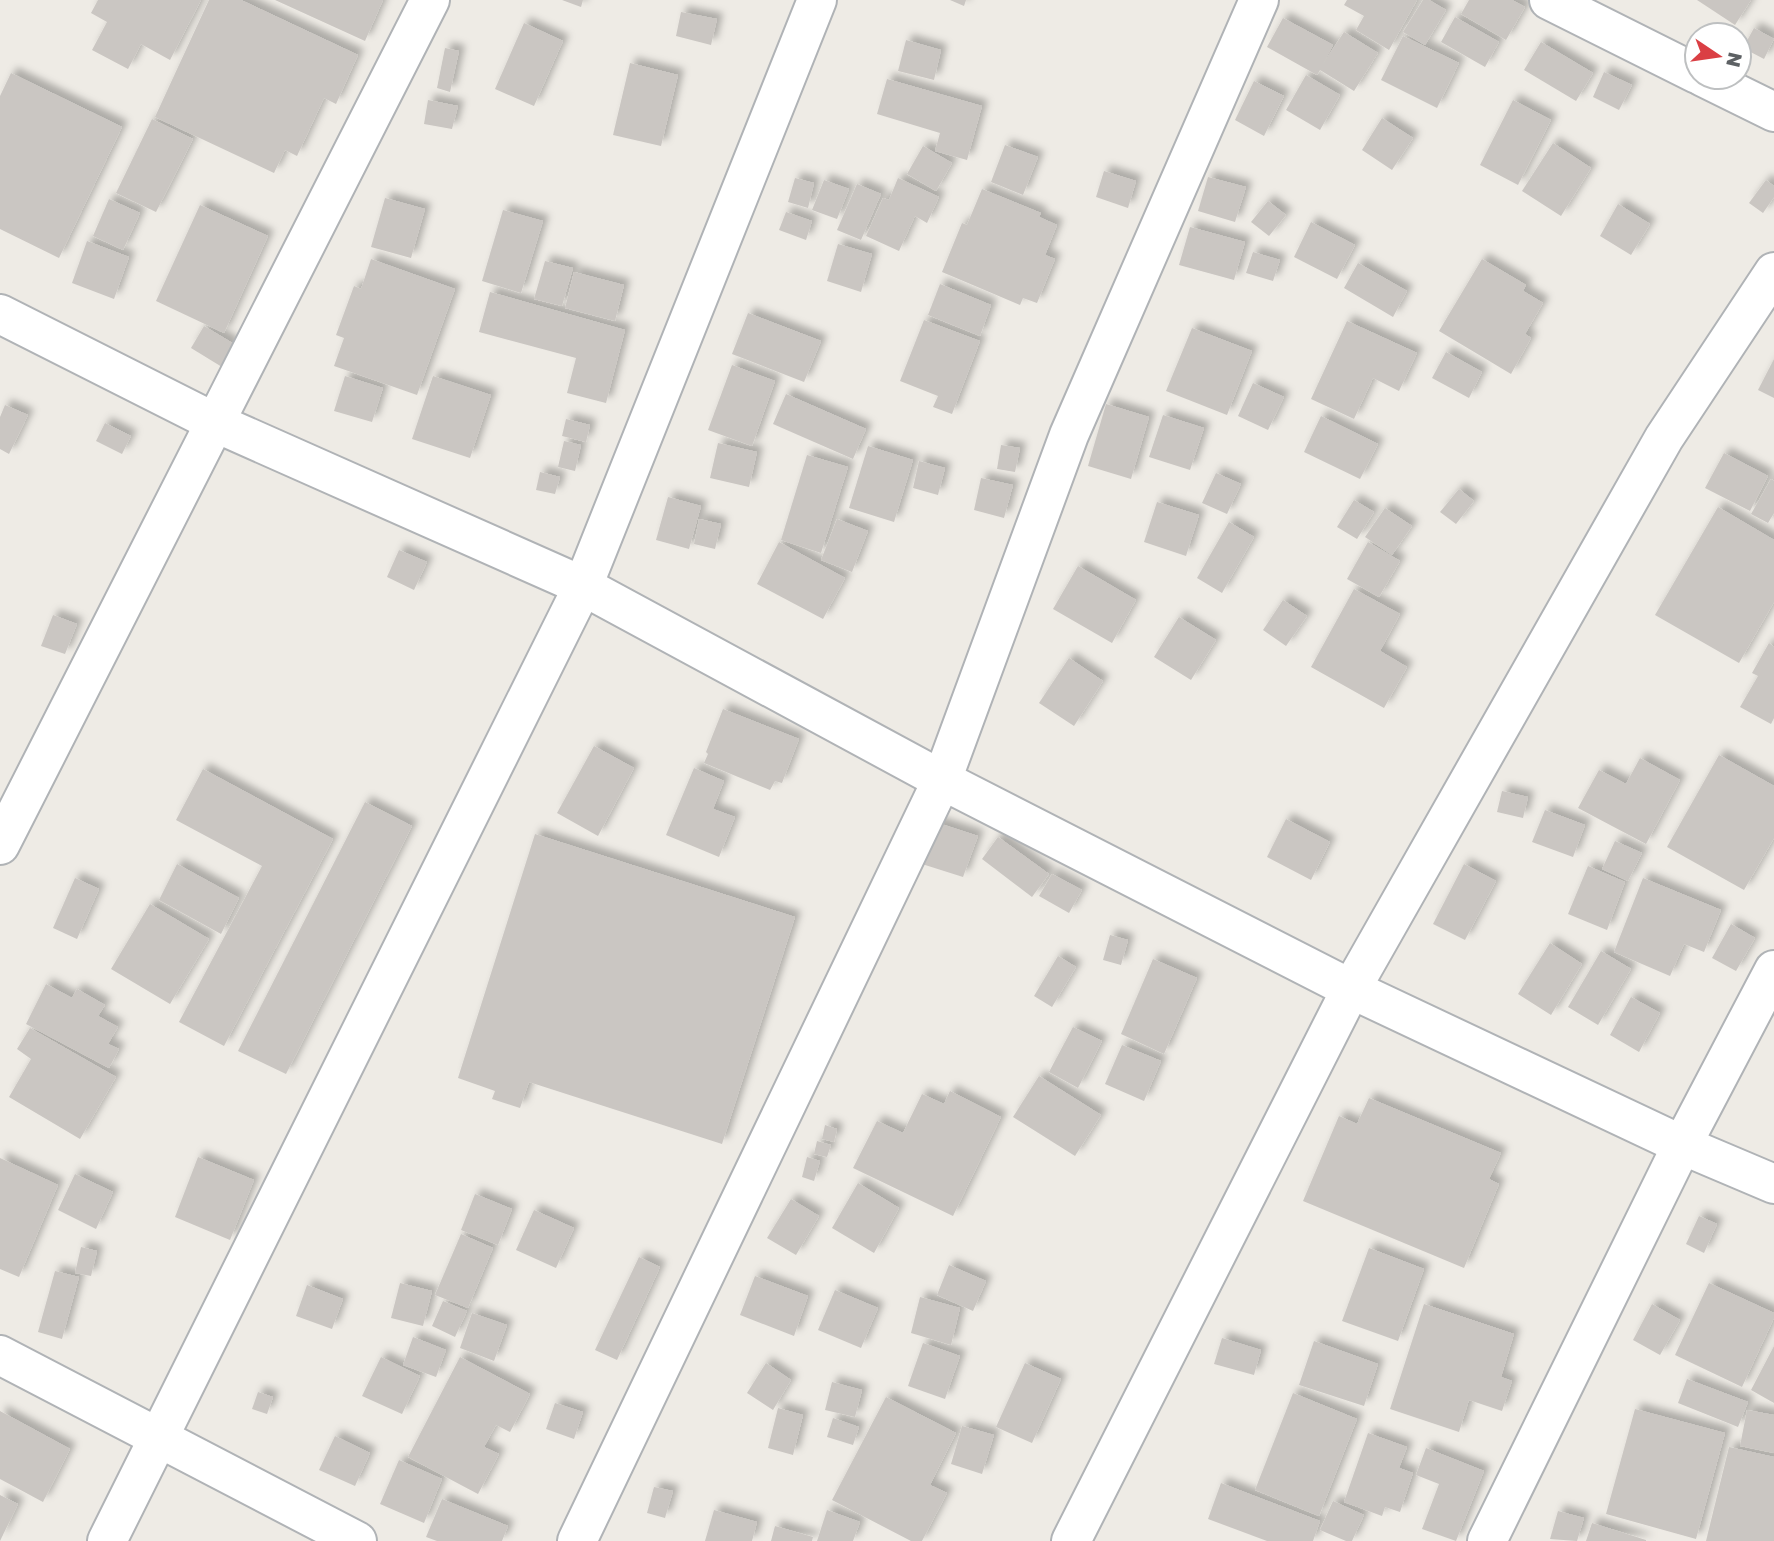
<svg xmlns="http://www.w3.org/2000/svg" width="1774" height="1541" font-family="'Golos Text',sans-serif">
<defs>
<filter id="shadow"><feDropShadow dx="6" dy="-6" stdDeviation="3.5" flood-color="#0004"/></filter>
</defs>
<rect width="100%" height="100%" fill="#eeebe5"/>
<!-- building -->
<g fill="#cac6c2" filter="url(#shadow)">
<polygon points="98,0 201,0 170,60 141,44 128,69 92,50 107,22 91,13"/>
<polygon points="209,0 241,0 358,55 336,104 324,98 297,156 285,150 274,173 155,117"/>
<polygon points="275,0 383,0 365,41"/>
<polygon points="562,0 583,0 581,7"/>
<polygon points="950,0 966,0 964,6"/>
<polygon points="1347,0 1417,0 1389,50 1356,30 1364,16 1344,5"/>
<polygon points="1423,0 1429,0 1446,10 1425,45 1403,32"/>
<polygon points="1469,0 1512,0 1525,7 1506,40 1461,14"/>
<polygon points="1697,0 1751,0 1735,25"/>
<polygon points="681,12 717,19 711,45 676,36"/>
<polygon points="1455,17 1499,42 1485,67 1441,42"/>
<polygon points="1283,18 1333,45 1323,64 1344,32 1378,53 1354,91 1320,70 1317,75 1267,47"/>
<polygon points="524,23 563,41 534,106 495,89"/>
<polygon points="1754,28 1774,39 1764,59 1743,48"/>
<polygon points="1403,36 1459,63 1437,108 1381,80"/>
<polygon points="906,40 941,50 934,80 898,71"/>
<polygon points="1541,42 1593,73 1576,101 1524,70"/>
<polygon points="445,48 459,51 450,92 437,88"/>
<polygon points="630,63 678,75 661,146 613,135"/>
<polygon points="1604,72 1632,85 1619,110 1593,97"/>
<polygon points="11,73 122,127 59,258 0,229 0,96"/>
<polygon points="1306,75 1340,95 1320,130 1286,110"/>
<polygon points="887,79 982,106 967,160 935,151 940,133 877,114"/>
<polygon points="1254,81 1284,96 1264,136 1235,120"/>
<polygon points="428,100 458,106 452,129 424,124"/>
<polygon points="1513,100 1551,120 1518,185 1480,165"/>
<polygon points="1382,118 1413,138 1392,170 1362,150"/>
<polygon points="152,119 193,139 156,212 116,193"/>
<polygon points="1553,143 1591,168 1561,216 1522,191"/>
<polygon points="1005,145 1038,157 1023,195 991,182"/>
<polygon points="923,146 952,163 936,191 907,174"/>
<polygon points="1104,171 1136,181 1128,208 1096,197"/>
<polygon points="1208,177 1246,187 1235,222 1198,211"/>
<polygon points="795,178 814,183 808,208 788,202"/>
<polygon points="898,178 939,197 927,223 915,216 899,251 866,236 883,198 889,200"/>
<polygon points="824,180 849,189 837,219 812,210"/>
<polygon points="1766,180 1774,186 1774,197 1763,213 1749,203"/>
<polygon points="857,184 881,194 861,240 837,230"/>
<polygon points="982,189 1041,213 1039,217 1057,225 1045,255 1055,259 1037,303 1023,298 1020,305 942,272 962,223 967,225"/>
<polygon points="385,198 425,209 411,258 371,247"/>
<polygon points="109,199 140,213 123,250 93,236"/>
<polygon points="1268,201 1286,215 1269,236 1251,222"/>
<polygon points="1618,204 1650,224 1631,255 1600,236"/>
<polygon points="200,205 268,236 224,333 156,301"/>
<polygon points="503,210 543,221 521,293 482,281"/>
<polygon points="786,212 812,221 806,240 779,230"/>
<polygon points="1311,222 1355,245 1337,279 1294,257"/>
<polygon points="1190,227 1245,242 1234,280 1179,265"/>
<polygon points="87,241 129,257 114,299 72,283"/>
<polygon points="838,244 872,254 861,292 827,281"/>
<polygon points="1253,252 1280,260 1273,281 1246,273"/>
<polygon points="371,259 455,289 417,395 334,366 344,338 336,335 354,286 361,289"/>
<polygon points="1482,259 1526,285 1523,291 1543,303 1525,334 1531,338 1511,374 1439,331"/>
<polygon points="545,261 573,268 562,306 534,299"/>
<polygon points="1358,263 1407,291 1393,317 1344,288"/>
<polygon points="574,272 624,285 615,321 565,308"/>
<polygon points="940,284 991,305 980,336 928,315"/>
<polygon points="490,292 625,330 606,403 567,393 576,358 479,332"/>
<polygon points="748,313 821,341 804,382 732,354"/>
<polygon points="924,320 980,341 952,414 933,407 938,396 900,381"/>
<polygon points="1347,321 1417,353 1399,391 1373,378 1354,419 1311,399"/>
<polygon points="204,326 234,344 222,367 191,348"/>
<polygon points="1192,328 1252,351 1227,415 1166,391"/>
<polygon points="1446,352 1482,372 1469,398 1432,378"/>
<polygon points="1774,359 1774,398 1758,390"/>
<polygon points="732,365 775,381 752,446 708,430"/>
<polygon points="345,376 383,388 372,422 334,411"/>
<polygon points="433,376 491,395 470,458 412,439"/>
<polygon points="1253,383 1284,397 1268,430 1238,416"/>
<polygon points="786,394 866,429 853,459 773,424"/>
<polygon points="1106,404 1149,417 1131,479 1088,466"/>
<polygon points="5,405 28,415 9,454 0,449 0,417"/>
<polygon points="1163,415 1204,428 1190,470 1149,457"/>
<polygon points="1321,416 1378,444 1360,479 1304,452"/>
<polygon points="566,419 590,425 586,442 562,436"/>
<polygon points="105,423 131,436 122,454 96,441"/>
<polygon points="564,441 581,445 575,471 558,467"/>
<polygon points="718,443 757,452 749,487 710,478"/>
<polygon points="1001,445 1020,448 1015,472 997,469"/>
<polygon points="868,446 913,460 894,522 849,508"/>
<polygon points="1724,453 1768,476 1750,511 1705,488"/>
<polygon points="807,455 848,467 821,553 781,540"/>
<polygon points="919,461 945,468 938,495 913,488"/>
<polygon points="540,472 560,477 555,494 536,490"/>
<polygon points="1216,473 1241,484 1227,514 1202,503"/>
<polygon points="981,478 1013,485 1004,518 974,510"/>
<polygon points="1771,479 1774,481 1774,513 1768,523 1751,514"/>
<polygon points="1459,489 1474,501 1456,524 1440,512"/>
<polygon points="668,497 701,506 689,549 656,540"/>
<polygon points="1354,500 1374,512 1357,539 1337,527"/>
<polygon points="1157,502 1199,515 1186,556 1144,542"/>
<polygon points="1718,507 1774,540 1774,602 1739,663 1655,615"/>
<polygon points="1385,508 1412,526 1392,555 1365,537"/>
<polygon points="699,519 721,524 715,549 694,544"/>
<polygon points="837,519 868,531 852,572 821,560"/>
<polygon points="1229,522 1254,537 1222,593 1197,578"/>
<polygon points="779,542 845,578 823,619 757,584"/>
<polygon points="1368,542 1400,561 1379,597 1347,579"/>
<polygon points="399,550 427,562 414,590 387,577"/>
<polygon points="1078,566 1136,600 1112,643 1053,609"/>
<polygon points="1354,589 1400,614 1380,651 1407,667 1384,708 1311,667"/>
<polygon points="1283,600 1307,616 1286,646 1263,630"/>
<polygon points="53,615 77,624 65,654 41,646"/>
<polygon points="1179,617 1216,640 1191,680 1154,657"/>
<polygon points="1769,643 1774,647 1774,718 1771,724 1740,707 1758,676 1752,673"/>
<polygon points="1069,658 1103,681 1074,726 1039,703"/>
<polygon points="723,709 799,739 782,783 775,781 770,790 704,763 708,754 706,752"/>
<polygon points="594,746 634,768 598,836 557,813"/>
<polygon points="1719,755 1774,786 1774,838 1744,890 1667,847"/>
<polygon points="1640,758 1680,780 1646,844 1578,808 1599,770 1626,784"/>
<polygon points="694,768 724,781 713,809 735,817 719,857 666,835"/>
<polygon points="203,769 333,839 224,1046 179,1022 262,866 176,820"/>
<polygon points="1502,791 1528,797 1523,818 1497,812"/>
<polygon points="365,802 412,826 286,1074 238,1051"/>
<polygon points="1545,810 1585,825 1573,857 1532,842"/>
<polygon points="1286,819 1330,842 1311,880 1267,857"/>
<polygon points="935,822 978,836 963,877 922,864"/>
<polygon points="535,834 795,917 722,1144 529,1082 520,1108 492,1099 495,1091 458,1078"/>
<polygon points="998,837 1049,874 1032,897 982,859"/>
<polygon points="1615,841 1642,853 1628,881 1602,869"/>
<polygon points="177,864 239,898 221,934 159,900"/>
<polygon points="1464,864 1496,881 1465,940 1433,924"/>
<polygon points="1588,866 1625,882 1607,930 1568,914"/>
<polygon points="1052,874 1082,890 1069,913 1039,896"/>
<polygon points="75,878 99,889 77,939 53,928"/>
<polygon points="1643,878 1721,910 1704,952 1684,944 1670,976 1614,952"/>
<polygon points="150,904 209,939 170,1004 111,969"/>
<polygon points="1731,924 1755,938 1736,971 1712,958"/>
<polygon points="1110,935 1128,940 1121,965 1103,960"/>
<polygon points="1550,943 1582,964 1551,1015 1518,994"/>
<polygon points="1601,951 1631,969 1598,1025 1568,1007"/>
<polygon points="1058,956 1076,967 1052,1007 1034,996"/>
<polygon points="1153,959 1197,978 1164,1054 1121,1034"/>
<polygon points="46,984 72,998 77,989 105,1005 98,1016 118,1027 108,1044 119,1049 109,1068 26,1024"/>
<polygon points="1631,997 1660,1013 1639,1052 1610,1035"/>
<polygon points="1073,1027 1102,1041 1078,1088 1049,1072"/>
<polygon points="30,1028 116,1077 80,1139 9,1097 31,1059 17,1049"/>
<polygon points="1122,1045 1161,1061 1144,1101 1105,1084"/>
<polygon points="1039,1076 1101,1115 1075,1156 1013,1117"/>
<polygon points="950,1091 1001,1117 953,1216 853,1168 877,1121 903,1133 922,1094 944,1104"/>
<polygon points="1369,1098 1501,1153 1489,1179 1499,1184 1464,1268 1303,1201 1339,1116 1357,1124"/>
<polygon points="825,1125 837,1129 834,1142 822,1139"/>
<polygon points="817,1141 831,1145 827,1157 814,1154"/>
<polygon points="198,1157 254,1180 230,1240 175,1217"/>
<polygon points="807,1157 820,1161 814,1181 802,1177"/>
<polygon points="0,1158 58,1185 19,1277 0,1269"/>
<polygon points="75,1174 113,1192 96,1229 58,1210"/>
<polygon points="858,1183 899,1208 874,1253 832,1228"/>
<polygon points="475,1194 512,1209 498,1245 461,1230"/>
<polygon points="791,1199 819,1216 796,1255 767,1238"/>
<polygon points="534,1210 574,1228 556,1268 516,1250"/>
<polygon points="1699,1216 1717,1224 1704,1253 1686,1244"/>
<polygon points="461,1234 493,1248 468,1308 435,1295"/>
<polygon points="81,1247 97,1251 91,1276 75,1273"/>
<polygon points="1369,1248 1424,1269 1398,1341 1342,1321"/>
<polygon points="639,1257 660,1267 617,1360 595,1350"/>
<polygon points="949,1265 986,1281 973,1311 937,1295"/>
<polygon points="55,1271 79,1277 62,1339 38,1332"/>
<polygon points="755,1276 808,1296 794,1336 740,1315"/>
<polygon points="400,1283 432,1291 423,1326 391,1318"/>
<polygon points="1709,1283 1774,1313 1774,1318 1742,1387 1675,1355"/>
<polygon points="307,1285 343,1299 332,1329 296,1316"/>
<polygon points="835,1290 878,1308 861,1348 818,1330"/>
<polygon points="920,1297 960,1308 951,1345 911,1333"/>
<polygon points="443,1301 467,1311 455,1337 432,1326"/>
<polygon points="1424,1304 1514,1334 1501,1377 1512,1381 1502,1411 1469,1400 1459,1432 1390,1409"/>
<polygon points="1652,1304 1680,1320 1660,1355 1633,1340"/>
<polygon points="472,1313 507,1325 494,1361 460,1348"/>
<polygon points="413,1337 446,1350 436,1377 403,1365"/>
<polygon points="1222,1338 1261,1350 1254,1375 1214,1364"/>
<polygon points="1314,1341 1378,1364 1364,1406 1299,1385"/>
<polygon points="923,1343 960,1356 945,1399 908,1386"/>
<polygon points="1774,1346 1774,1403 1751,1390"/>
<polygon points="381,1357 420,1376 402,1414 362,1396"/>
<polygon points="460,1357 530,1394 510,1432 496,1425 484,1447 499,1454 478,1494 408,1457"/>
<polygon points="766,1363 791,1380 773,1410 747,1393"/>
<polygon points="1025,1363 1061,1379 1032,1443 996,1427"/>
<polygon points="1687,1379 1748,1402 1738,1427 1678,1403"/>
<polygon points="832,1382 862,1390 855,1417 825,1410"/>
<polygon points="258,1392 273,1397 267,1414 252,1409"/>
<polygon points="1293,1393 1357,1419 1319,1516 1255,1490"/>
<polygon points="886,1397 956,1433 930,1485 947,1493 922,1541 911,1541 832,1500"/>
<polygon points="555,1403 583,1412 574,1439 546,1429"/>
<polygon points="778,1408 803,1415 793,1455 768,1448"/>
<polygon points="1635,1409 1725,1433 1696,1539 1606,1514"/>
<polygon points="1747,1410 1774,1415 1774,1453 1740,1446"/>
<polygon points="0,1411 70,1449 43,1502 0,1479"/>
<polygon points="833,1418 859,1427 853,1445 827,1437"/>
<polygon points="962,1426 994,1435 982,1474 951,1464"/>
<polygon points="1368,1433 1407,1447 1399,1468 1413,1473 1400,1512 1385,1507 1382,1516 1344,1502"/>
<polygon points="335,1436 370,1453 355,1486 319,1470"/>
<polygon points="1729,1447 1774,1457 1774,1541 1706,1541"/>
<polygon points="1426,1448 1484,1471 1456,1541 1422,1529 1439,1484 1416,1475"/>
<polygon points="399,1460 442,1479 424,1523 380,1504"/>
<polygon points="1221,1483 1320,1521 1313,1541 1267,1541 1208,1519"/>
<polygon points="654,1487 673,1491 665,1518 647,1513"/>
<polygon points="0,1495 18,1504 0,1541"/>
<polygon points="442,1499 508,1526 502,1541 437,1541 426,1537"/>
<polygon points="1333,1501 1364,1515 1352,1541 1346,1541 1320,1530"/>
<polygon points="714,1510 757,1522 752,1541 705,1541"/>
<polygon points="827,1510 860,1522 853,1541 817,1541"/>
<polygon points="1558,1511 1584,1518 1577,1541 1550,1539"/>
<polygon points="1592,1523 1646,1540 1646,1541 1586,1541"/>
<polygon points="775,1526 813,1537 812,1541 771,1541"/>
</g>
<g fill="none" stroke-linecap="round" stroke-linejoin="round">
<defs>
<g id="minor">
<polyline points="1549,0 1697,74"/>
<polyline points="1703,77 1774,112"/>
<polyline points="0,314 216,423 583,586 942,780 1351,989 1682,1145 1774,1184"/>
<polyline points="0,845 430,0"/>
<polyline points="0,1355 357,1541"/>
<polyline points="107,1541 583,586 817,0"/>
<polyline points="577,1541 942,780 1069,435 1259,0"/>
<polyline points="1071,1541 1351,989 1664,438 1774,272"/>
<polyline points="1487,1541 1682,1145 1774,970"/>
</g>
</defs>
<!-- minor casing -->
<use href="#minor" stroke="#b0b3b6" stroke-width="42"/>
<!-- minor -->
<use href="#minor" stroke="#fff" stroke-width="38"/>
</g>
<!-- north arrow -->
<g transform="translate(1718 56) rotate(103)"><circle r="33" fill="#ffffff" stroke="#bec0c1" stroke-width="2"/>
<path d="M0-5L12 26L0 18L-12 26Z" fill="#da3f44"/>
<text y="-10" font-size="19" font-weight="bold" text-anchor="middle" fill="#5d6164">N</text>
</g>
</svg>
